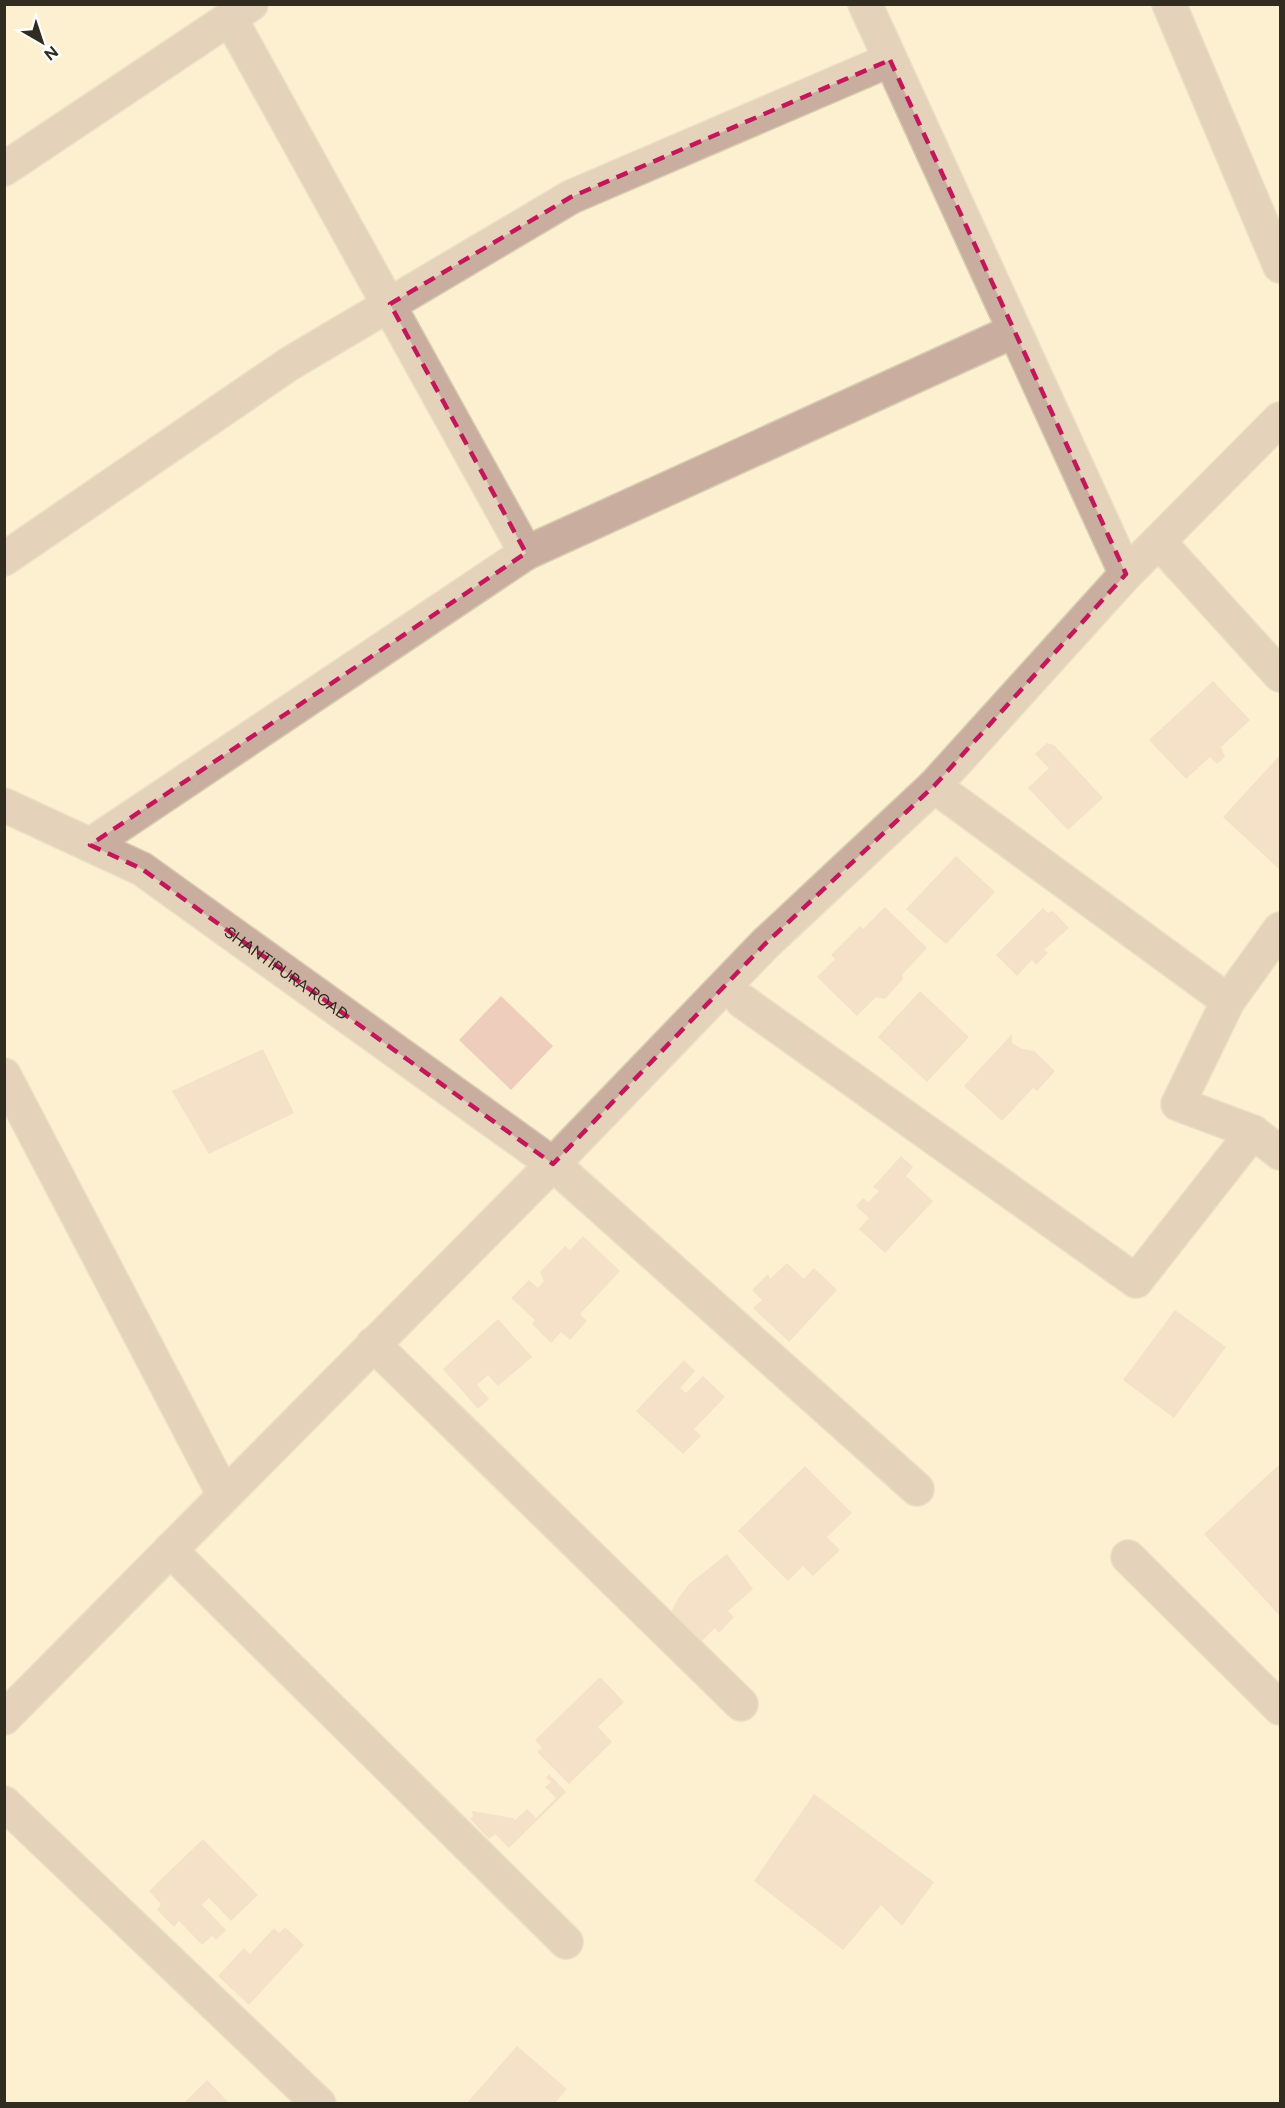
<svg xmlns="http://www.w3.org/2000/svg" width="1285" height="2108" font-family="Figtree,sans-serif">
<rect width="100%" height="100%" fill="#fcf0d1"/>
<!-- building -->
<g fill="#eecdbc">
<polygon points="1213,681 1250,720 1221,747 1225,757 1217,764 1210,757 1186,779 1149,740"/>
<polygon points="1047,743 1054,745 1103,798 1068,830 1028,788 1049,768 1035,754"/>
<polygon points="1280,755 1280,870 1223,817"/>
<polygon points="956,856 995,892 946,944 906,909"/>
<polygon points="885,907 927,948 902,975 903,979 885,999 876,997 857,1016 817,977 835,959 831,955 860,926 863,929"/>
<polygon points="1043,908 1048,913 1053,911 1069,928 1044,950 1048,953 1036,965 1032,960 1017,976 996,955"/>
<polygon points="920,991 969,1037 927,1082 878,1037"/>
<polygon points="501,996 553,1046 511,1090 459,1040"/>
<polygon points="1012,1034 1012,1043 1022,1049 1034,1051 1055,1071 1037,1091 1033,1088 1002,1121 964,1086"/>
<polygon points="263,1049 294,1113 209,1154 172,1091"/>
<polygon points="901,1156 913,1167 906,1176 933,1201 885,1253 859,1229 869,1218 856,1206 863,1198 868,1202 879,1191 873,1187"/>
<polygon points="583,1236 620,1271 580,1314 587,1321 570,1340 561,1332 551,1343 532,1324 535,1320 511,1298 529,1280 538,1288 544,1281 540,1272 565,1246 570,1250"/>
<polygon points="787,1263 804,1279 814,1268 837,1290 789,1342 753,1308 762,1300 752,1290 768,1274 770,1279"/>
<polygon points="1175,1310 1226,1347 1174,1418 1123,1380"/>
<polygon points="498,1319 532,1357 498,1386 488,1375 477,1385 489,1399 478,1409 443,1369"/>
<polygon points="684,1360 695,1371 680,1388 686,1393 703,1376 725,1397 694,1429 701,1436 683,1454 636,1411"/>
<polygon points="1280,1464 1280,1616 1204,1534"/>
<polygon points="805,1466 852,1513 827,1537 840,1550 813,1576 803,1566 788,1581 738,1531"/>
<polygon points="727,1554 753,1589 728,1611 734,1617 719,1633 715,1628 693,1650 671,1613 677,1600 689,1584"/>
<polygon points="600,1677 624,1702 598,1727 612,1742 569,1784 537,1752 542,1748 535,1740"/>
<polygon points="549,1774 566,1792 509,1848 495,1834 489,1839 470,1819 473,1816 472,1811 513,1818 515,1820 527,1809 536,1818 556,1798 545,1787 551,1782 546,1778"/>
<polygon points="814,1794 934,1882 902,1926 881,1905 843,1950 754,1881"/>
<polygon points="203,1839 258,1895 231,1921 209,1898 202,1905 226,1930 216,1940 212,1936 202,1945 179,1921 174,1927 157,1910 161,1904 149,1891"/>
<polygon points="285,1927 304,1945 249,2005 218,1976 244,1948 250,1954 274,1928 279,1933"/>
<polygon points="517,2046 567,2089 554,2104 466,2104"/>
<polygon points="207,2080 230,2104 183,2104"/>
</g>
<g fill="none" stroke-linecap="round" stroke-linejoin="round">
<defs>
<g id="minor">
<polyline points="865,4 1126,574"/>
<polyline points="1169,4 1280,266"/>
<polyline points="230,18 526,553"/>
<polyline points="4,169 251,4"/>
<polyline points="1159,542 1280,675"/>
<polyline points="4,559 289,364 571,197 890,60"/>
<polyline points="934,786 1228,1001"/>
<path id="s1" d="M 4,805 L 142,869 L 553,1164 L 917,1489"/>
<polyline points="90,845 526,553 1014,331"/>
<polyline points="742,1001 1136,1281 1253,1132 1280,1153"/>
<polyline points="4,1075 224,1495"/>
<polyline points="1253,1132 1178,1104 1228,1001 1280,929"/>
<polyline points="373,1344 741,1704"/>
<polyline points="170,1550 566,1942"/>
<polyline points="1128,1557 1280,1708"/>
<polyline points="4,1718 553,1164 765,944 934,786 1126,574 1280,419"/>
<polyline points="4,1803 319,2104"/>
</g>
</defs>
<!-- minor casing -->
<use href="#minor" stroke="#d7cdb1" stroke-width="36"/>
<!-- minor -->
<use href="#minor" stroke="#c9ad9f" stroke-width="33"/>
</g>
<!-- marked area -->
<path d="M0 0H1285V2108H0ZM 890,60 L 1126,574 L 934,786 L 765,944 L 553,1164 L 142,869 L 90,845 L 526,553 L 390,304 L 571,197 Z" fill="#fcf0d1" fill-opacity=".55" fill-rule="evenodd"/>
<path fill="none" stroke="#c2185b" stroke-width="4.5" stroke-dasharray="12 8" stroke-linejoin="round" d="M 890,60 L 1126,574 L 934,786 L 765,944 L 553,1164 L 142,869 L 90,845 L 526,553 L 390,304 L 571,197 Z"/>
<g text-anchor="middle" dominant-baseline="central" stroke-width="5" stroke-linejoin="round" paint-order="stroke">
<!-- street labels -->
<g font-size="16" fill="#302c20" stroke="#fff">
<text stroke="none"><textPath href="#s1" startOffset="330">SHANTIPURA ROAD</textPath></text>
</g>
</g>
<!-- border -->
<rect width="1285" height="2108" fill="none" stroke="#302c20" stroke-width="12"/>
<!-- north arrow -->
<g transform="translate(42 42) rotate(141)" stroke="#ffffff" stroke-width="4.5" paint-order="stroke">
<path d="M0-4.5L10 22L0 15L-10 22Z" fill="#302c20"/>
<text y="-9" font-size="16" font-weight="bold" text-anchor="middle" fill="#302c20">N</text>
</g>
</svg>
